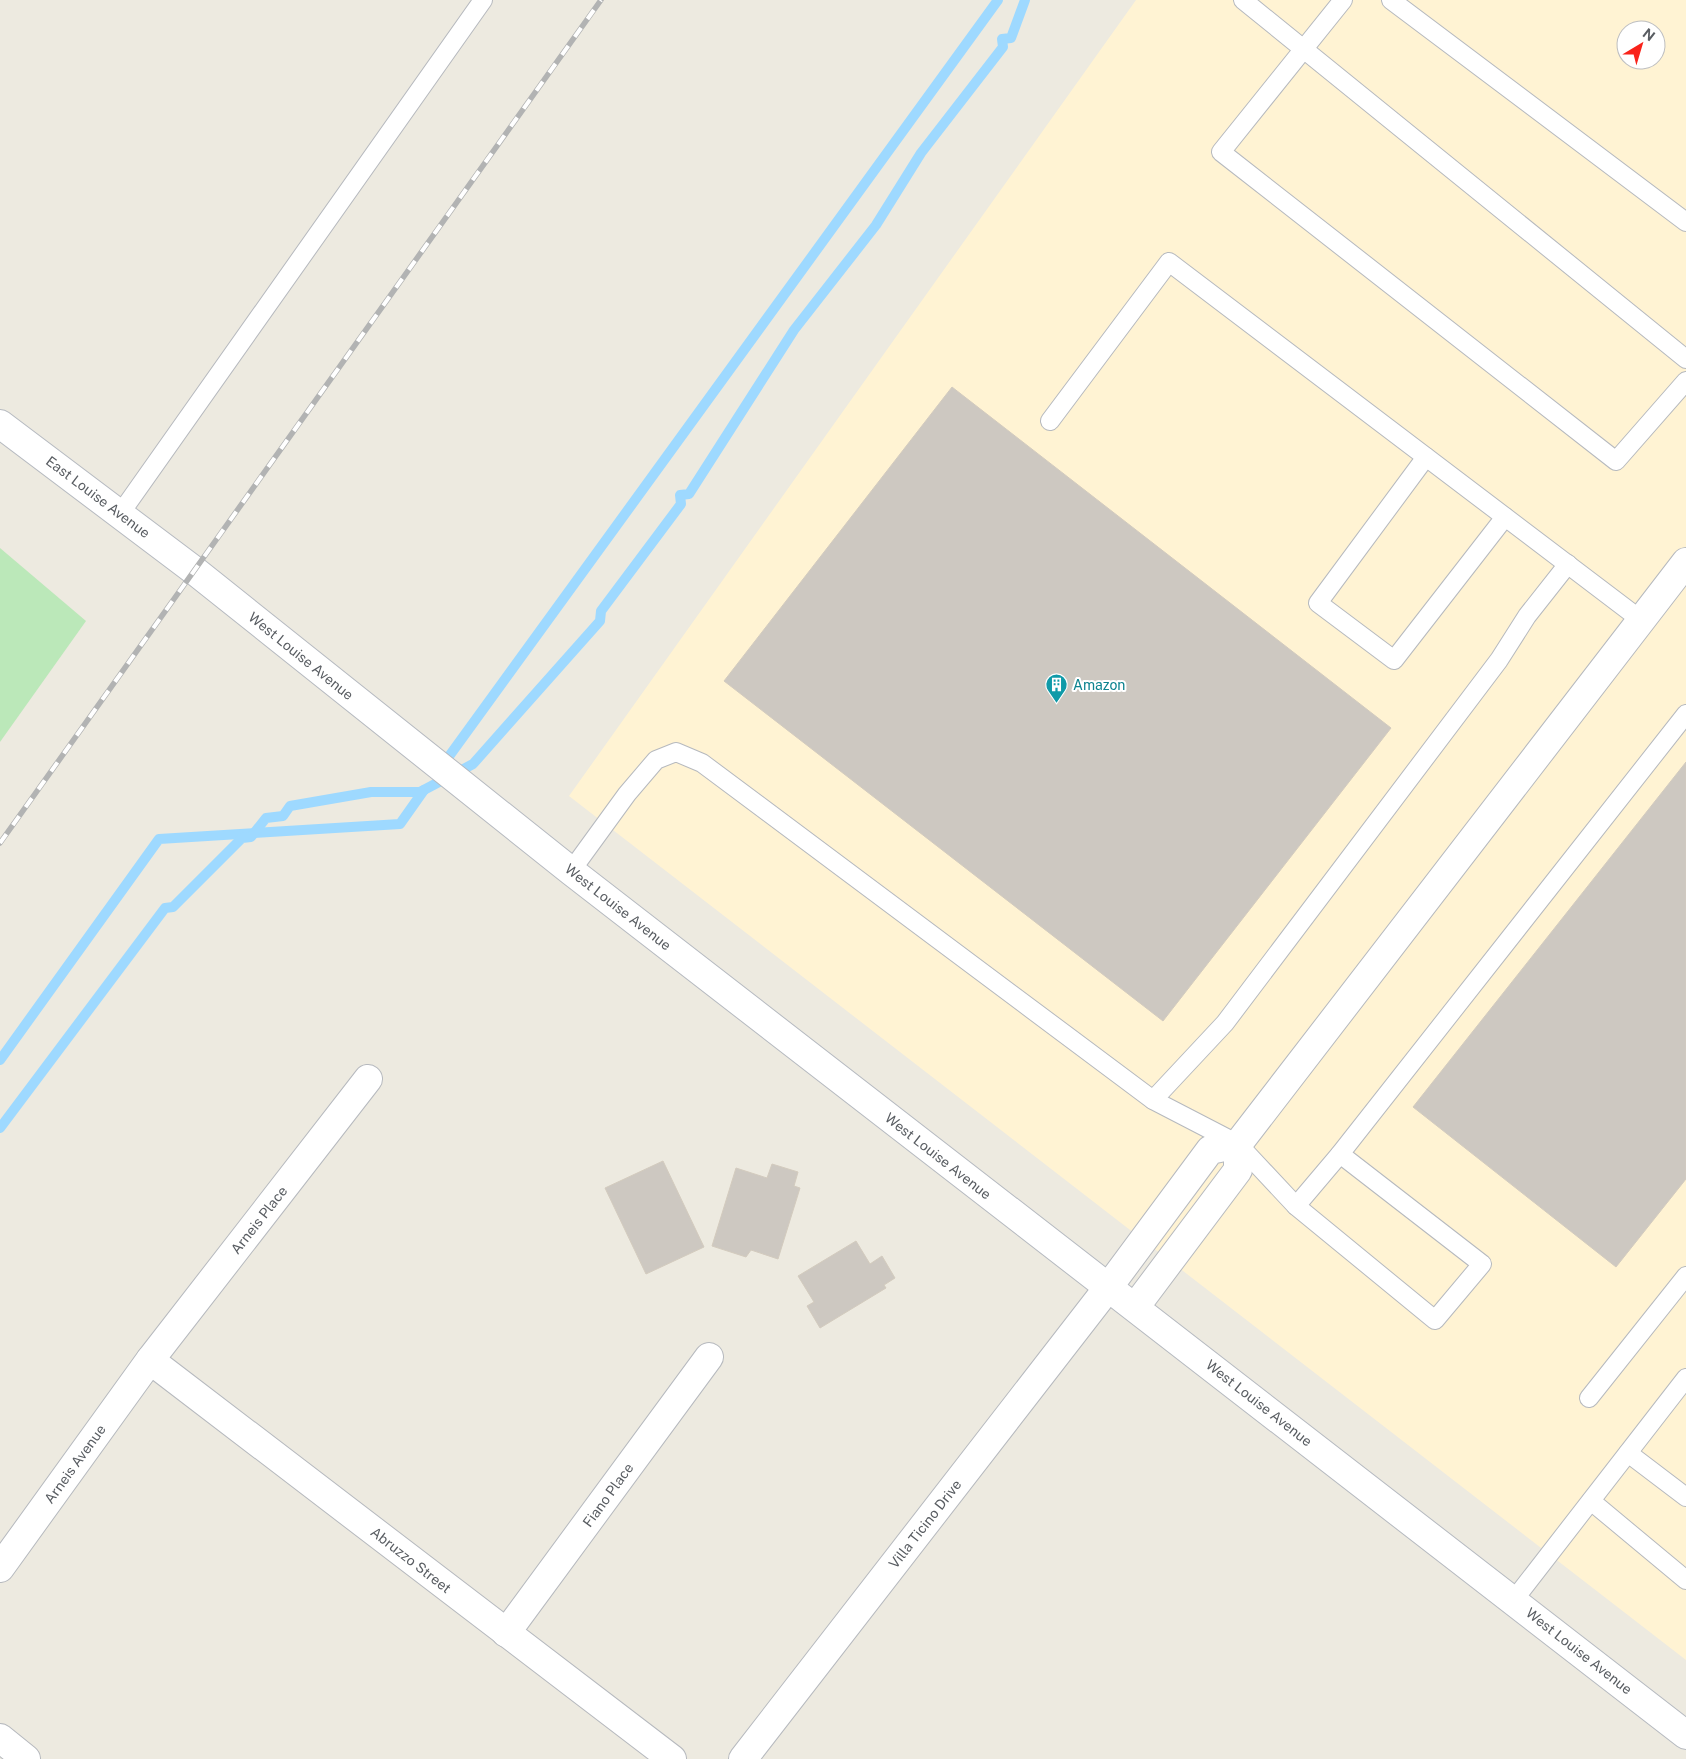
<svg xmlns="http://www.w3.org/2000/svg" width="1686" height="1759" font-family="'Public Sans',sans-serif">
<rect width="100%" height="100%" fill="#edeae0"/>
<!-- commercial -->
<path fill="#fff3d3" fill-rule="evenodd" d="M 1136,0 L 1686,0 L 1686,1660 L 569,796 ZM 1626,30 L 1656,30 L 1656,60 L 1626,60 Z"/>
<!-- green -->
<polygon fill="#bbe8b9" points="0,548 86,621 0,742"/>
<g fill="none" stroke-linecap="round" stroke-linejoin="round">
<!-- stream -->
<g stroke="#9ed9ff" stroke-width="10">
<polyline points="442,766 998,0"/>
<polyline points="0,1060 159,839 400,824 424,790"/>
<polyline points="0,1128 165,908 173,907 242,838 251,837 266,818 283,816 290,806 371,792 420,792 473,764 600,621 601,611 681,504 680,495 689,494 794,330 876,225 921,153 1003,47 1002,39 1011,38 1025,0"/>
</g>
</g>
<!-- building -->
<g fill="#cdc8c1" stroke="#d3cbbe">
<polygon points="952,387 1391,728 1163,1021 724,681"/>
<polygon points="1686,762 1686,1179 1616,1267 1413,1107"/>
<polygon points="663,1161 704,1247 646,1274 605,1188"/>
<polygon points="772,1164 798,1172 794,1186 800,1188 778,1259 751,1250 746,1257 712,1246 736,1168 767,1178"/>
<polygon points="856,1241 870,1264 882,1256 895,1278 884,1285 886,1288 820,1328 807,1306 814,1302 798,1276"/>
</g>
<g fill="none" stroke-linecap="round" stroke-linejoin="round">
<defs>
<g id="lane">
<polyline points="1243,0 1686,359"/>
<polyline points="1343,0 1221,152 1616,461 1686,381"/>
<polyline points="1391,0 1686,222"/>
<polyline points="1050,421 1169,262 1641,620"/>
<polyline points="1426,457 1318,603 1394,660 1505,517"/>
<polyline points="120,514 483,0"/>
<polyline points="571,871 627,794 656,760 676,752 702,763 1153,1100 1238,1144 1296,1206 1435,1320 1482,1264 1340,1154"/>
<polyline points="1153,1100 1225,1023 1499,660 1527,616 1568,564"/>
<polyline points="1296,1206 1340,1154 1686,714"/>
<polyline points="1589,1398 1686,1276"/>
<polyline points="1628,1453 1686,1497"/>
<polyline points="1591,1501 1686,1580"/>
<polyline points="1513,1601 1686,1378"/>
</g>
<g id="street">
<polyline points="1136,1306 1238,1170 1238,1144 1686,562"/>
<polyline points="150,1360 672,1759"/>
<polyline points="0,1568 150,1360 368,1079"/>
<polyline points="506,1633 709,1357"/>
<polyline points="0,1738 26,1759"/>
<polyline points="743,1759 1107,1289 1210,1150 1238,1144"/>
</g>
<polyline id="secondary" points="0,424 195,571 571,871 1686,1735"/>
</defs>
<!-- lane casing -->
<use href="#lane" stroke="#b6b9be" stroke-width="20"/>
<!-- street casing -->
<use href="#street" stroke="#b6b9be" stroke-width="30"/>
<!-- secondary casing -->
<use href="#secondary" stroke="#b6bac0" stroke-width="30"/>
<!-- lane -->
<use href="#lane" stroke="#fff" stroke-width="18"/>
<!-- street -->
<use href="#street" stroke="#fff" stroke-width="28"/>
<!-- secondary -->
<use href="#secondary" stroke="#fff" stroke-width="28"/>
<defs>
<polyline id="rail" points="0,843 601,0"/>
</defs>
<!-- rail casing -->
<use href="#rail" stroke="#b2b3b3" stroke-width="5.5"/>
<!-- rail -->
<use href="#rail" stroke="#fff" stroke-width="4" stroke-dasharray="11" stroke-linecap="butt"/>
</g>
<!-- icons -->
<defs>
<symbol id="building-pin" viewBox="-11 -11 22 30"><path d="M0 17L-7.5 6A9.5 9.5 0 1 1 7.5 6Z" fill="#0f9aa8" stroke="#fff"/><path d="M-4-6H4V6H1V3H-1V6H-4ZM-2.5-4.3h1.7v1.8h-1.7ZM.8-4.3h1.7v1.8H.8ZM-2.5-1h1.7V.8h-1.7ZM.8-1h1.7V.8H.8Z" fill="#fff"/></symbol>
</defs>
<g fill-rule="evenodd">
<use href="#building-pin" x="1044" y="672" width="25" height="34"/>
</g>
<g text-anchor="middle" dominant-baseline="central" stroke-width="4" stroke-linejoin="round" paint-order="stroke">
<!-- street labels -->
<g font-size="14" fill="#595d62" stroke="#fff">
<text transform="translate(98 497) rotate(37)">East Louise Avenue</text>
<text transform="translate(301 656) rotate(39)">West Louise Avenue</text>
<text transform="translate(618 907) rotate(38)">West Louise Avenue</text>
<text transform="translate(938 1156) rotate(38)">West Louise Avenue</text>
<text transform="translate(259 1220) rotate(-52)">Arneis Place</text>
<text transform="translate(1259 1403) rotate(38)">West Louise Avenue</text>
<text transform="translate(75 1464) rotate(-54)">Arneis Avenue</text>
<text transform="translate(608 1495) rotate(-54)">Fiano Place</text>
<text transform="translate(925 1524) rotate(-52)">Villa Ticino Drive</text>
<text transform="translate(411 1560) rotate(38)">Abruzzo Street</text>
<text transform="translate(1579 1651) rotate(38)">West Louise Avenue</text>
</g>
<!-- culture labels -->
<g font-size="14" fill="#0d838f" stroke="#fff" text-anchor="start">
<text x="1073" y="685">Amazon</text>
</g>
</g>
<!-- north arrow -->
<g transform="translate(1641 45) rotate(38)"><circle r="24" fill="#ffffff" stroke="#bdbec0"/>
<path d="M0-4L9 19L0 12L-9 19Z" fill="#f9231a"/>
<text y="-8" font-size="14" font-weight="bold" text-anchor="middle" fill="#595d62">N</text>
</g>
</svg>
